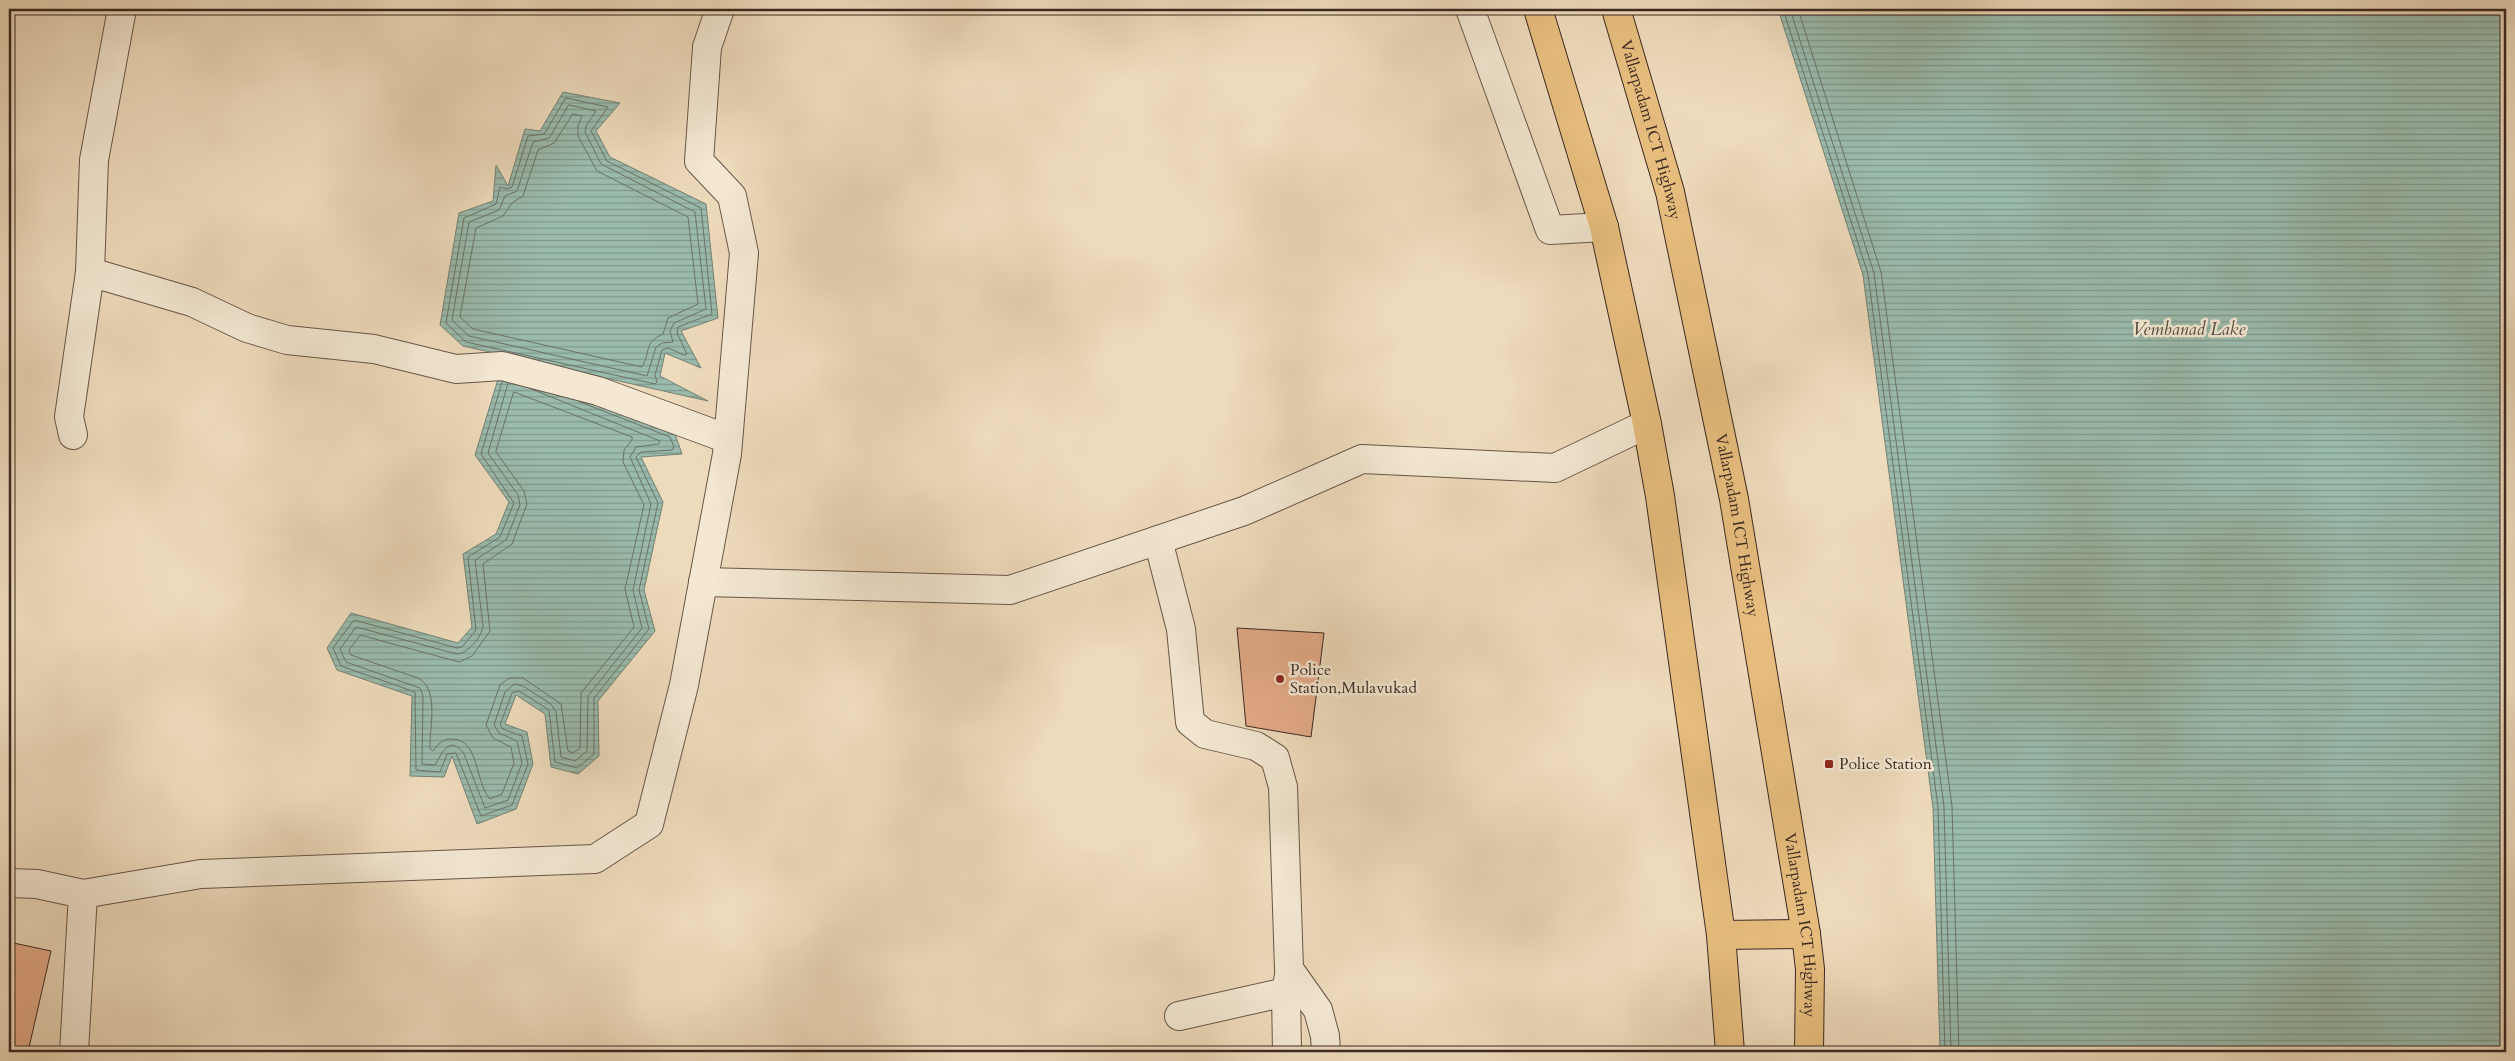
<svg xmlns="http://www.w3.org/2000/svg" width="2515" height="1061" font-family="Cardo,serif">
<defs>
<pattern id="water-rules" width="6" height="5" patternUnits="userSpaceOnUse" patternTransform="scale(1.25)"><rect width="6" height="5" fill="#9abbad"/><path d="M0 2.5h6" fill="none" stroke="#7f988c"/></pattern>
</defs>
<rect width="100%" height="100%" fill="#eedbbc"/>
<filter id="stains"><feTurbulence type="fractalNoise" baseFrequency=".004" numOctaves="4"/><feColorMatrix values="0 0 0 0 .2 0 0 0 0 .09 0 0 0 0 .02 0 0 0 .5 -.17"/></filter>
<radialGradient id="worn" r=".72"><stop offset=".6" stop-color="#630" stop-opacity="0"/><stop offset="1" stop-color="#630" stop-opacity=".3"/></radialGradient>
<!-- water -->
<g fill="url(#water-rules)" stroke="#748175">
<polygon points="1778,9 2506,9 2506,1052 1940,1052 1933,808 1863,275"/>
<polygon points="563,92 620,103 596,131 610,157 706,204 718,318 681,331 701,368 665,353 660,376 708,401 463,346 440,325 459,213 493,201 496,165 508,186 525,129 540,131"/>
<polygon points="502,366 675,434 682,454 641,457 663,502 644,590 655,631 598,701 599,756 578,774 551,767 545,714 516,695 505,724 527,732 533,764 516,809 477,824 452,756 444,777 410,776 412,696 337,670 327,648 351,613 458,643 472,627 463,554 496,534 509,502 475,455"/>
</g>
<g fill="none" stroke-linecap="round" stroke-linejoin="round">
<!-- shore -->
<g stroke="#6a7268" stroke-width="1">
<polyline points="1783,9 1868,274 1938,807 1945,1052"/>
<polyline points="1790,9 1874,273 1944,807 1951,1052"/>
<polyline points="1798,9 1881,272 1952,806 1959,1052"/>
<polygon points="566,98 608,107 591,131 607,161 701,208 712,314 678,327 677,333 687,354 684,355 668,348 662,350 655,375 657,382 655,384 466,342 446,323 464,218 496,204 500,187 507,189 512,187 528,136 544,134"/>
<polygon points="569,105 596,111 586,126 585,132 601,164 695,212 706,309 674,323 670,331 673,342 662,343 656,347 647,376 469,336 452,320 469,222 499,210 505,196 517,191 533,142 549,138"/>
<path d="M 573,114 L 582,116 L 578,126 L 578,136 L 597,171 L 688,217 L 698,304 L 668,318 L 663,334 C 643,343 651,352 642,367 L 473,329 L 460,317 L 476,228 L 503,216 L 512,203 L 523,196 L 538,150 L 554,143 Z"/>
<polyline points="502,382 481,454 514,503 500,537 468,557 476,630 462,647 457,648 354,620 333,648 341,666 415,692 416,770 440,772 447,754 456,753 481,816 512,805 528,764 522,736 503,729 500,725 512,693 519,691 549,710 555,762 577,768 594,754 594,698 649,629 639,590 658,503 636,457 641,452 672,450 674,447 670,437 580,402"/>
<path d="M 508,383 L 488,453 L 518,495 L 520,505 L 506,540 L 475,560 L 483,626 C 482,637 468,653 457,654 L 356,627 L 340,649 L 346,662 L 420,688 L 423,696 L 422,764 L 435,765 C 441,755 450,733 464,754 L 485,808 L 508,800 L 522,763 L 517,741 L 499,733 L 494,725 L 505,692 L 514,684 L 523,686 L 551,704 L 556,712 L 561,757 L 575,761 L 587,751 L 588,696 L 642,628 L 633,590 L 651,504 L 630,457 L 636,447 L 659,444 L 660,441 L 529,388"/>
<path d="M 514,392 L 632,437 L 632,440 L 624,450 L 623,462 L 644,505 L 625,589 L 634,627 L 581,693 L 580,748 L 573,753 L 568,751 L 561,704 L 523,678 L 509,678 L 500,685 L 486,725 L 493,738 L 511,747 L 514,763 L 502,794 L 490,799 C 475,784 480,739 452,739 C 444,738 438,744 433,751 L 430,749 C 429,729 440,689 418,678 L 351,655 L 349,650 L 360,635 L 459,662 L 472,656 L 490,631 L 483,564 L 512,544 L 527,504 L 524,491 L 496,452 Z"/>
</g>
</g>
<!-- building -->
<g fill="#e5ab89" stroke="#3a2922">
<polygon points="1237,628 1324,633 1311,737 1246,726"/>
<polygon points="9,942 51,951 28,1052 9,1052"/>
</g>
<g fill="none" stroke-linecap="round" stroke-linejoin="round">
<defs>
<g id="minor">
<polyline points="1470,9 1550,230 1604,227"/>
<polyline points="90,272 94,160 122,9"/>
<polyline points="73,435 69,417 90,272 192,302 247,328 287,340 374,349 456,369 502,366 598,391 728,439"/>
<polyline points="1158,540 1181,629 1190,722 1205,734 1256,746 1275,758 1283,787 1289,969 1318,1010 1325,1036 1326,1052"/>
<polyline points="703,582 1010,590 1244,511 1362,459 1555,468 1647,424"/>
<polyline points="9,883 37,884 83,894 74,1052"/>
<polyline points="83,894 201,874 595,859 649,824 684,685 727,454 744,253 732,196 699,161 707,47 720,9"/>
<polyline points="1179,1016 1286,992"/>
<polyline points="1287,1052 1286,992 1289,975"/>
</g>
<g id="highway">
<polyline points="1538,9 1604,227 1647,424 1660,496 1721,935 1730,1052"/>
<path id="s1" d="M 1616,9 L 1670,192 L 1734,499 L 1806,934 L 1810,969 L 1809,1052"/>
<polyline points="1721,935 1806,934"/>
</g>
</defs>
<!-- minor casing -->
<use href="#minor" stroke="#675648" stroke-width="30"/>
<!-- highway casing -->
<use href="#highway" stroke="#3a2922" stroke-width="30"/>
<!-- minor -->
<use href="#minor" stroke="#f4e8d3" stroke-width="28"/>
<!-- highway -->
<use href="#highway" stroke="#e7be7e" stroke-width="28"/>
</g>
<!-- markers -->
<g fill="#8f2418" stroke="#f4e8d3" stroke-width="2">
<circle cx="1280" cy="679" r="5"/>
<rect x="1824" y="759" width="10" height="10" rx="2.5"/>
</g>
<g text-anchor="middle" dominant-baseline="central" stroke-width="5" stroke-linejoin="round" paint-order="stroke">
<!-- street labels -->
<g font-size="16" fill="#3a2922" stroke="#f4e8d3">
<text stroke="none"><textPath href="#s1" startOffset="126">Vallarpadam ICT Highway</textPath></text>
<text stroke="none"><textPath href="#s1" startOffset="531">Vallarpadam ICT Highway</textPath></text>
<text stroke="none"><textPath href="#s1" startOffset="936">Vallarpadam ICT Highway</textPath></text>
</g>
<!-- poi labels -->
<g font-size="16" fill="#3a2922" stroke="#f4e8d3" text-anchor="start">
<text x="1290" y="670">Police<tspan x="1290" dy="18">Station,Mulavukad</tspan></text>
<text x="1839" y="764">Police Station</text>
</g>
<!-- water labels -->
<g font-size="18" font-style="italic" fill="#524e45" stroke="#f4e8d3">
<text x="2189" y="329">Vembanad Lake</text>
</g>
</g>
<!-- margin -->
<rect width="2515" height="1061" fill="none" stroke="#eedbbc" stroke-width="30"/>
<rect x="10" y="10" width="2495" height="1041" fill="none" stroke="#3a2922" stroke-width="2.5"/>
<rect x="15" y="15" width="2485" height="1031" fill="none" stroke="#3a2922"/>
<rect width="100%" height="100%" filter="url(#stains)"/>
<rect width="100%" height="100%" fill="url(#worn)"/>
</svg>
